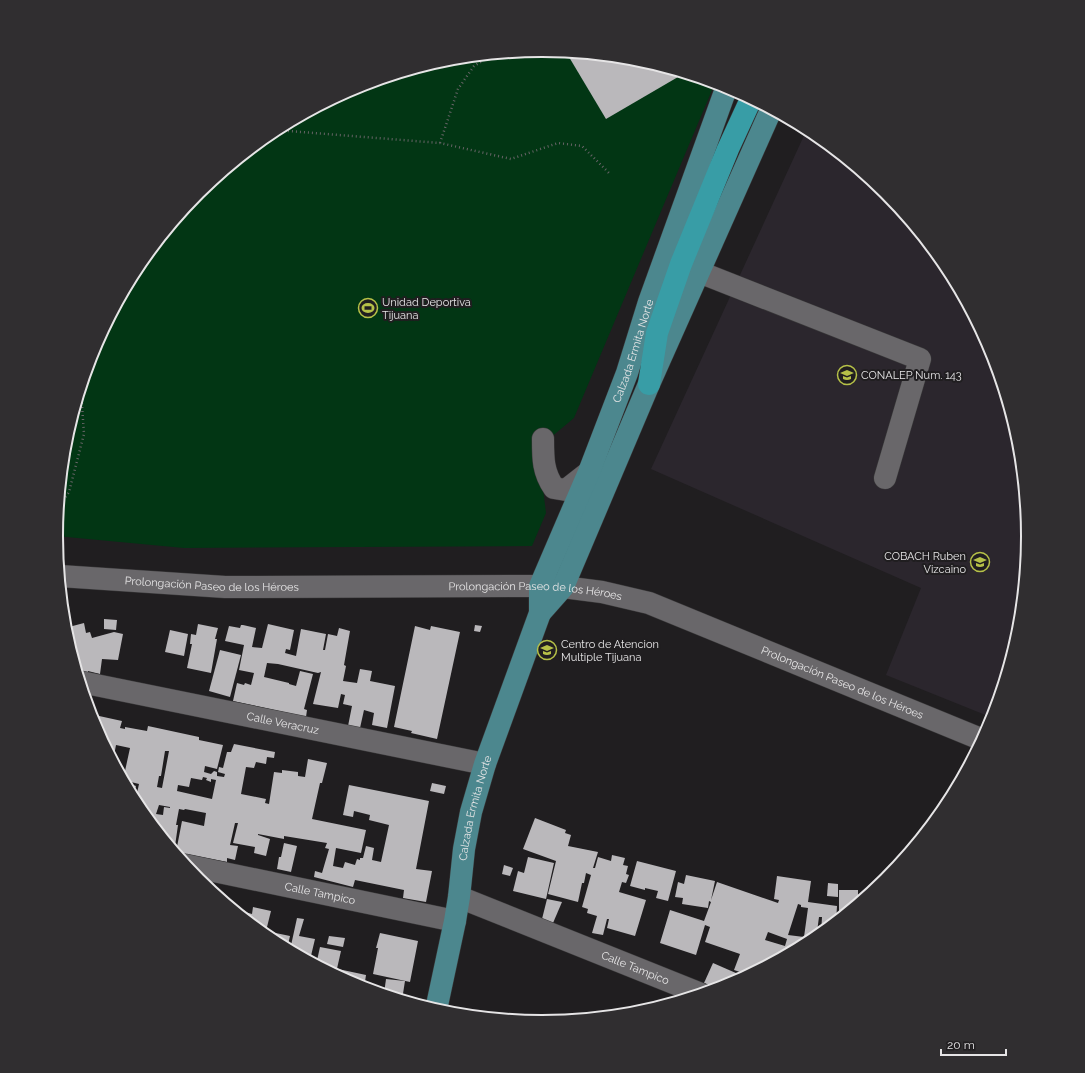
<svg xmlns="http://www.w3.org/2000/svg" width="1085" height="1073" font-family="Raleway,sans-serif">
<rect width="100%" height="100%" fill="#201e20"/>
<!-- built -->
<polygon fill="#2b262d" points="807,129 813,132 887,193 947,266 992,351 1020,442 1029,537 1020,632 993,718 886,675 921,588 651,469"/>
<!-- green -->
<polygon fill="#023614" points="543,50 638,59 715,83 574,418 538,448 546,513 532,546 184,548 56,536 65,441 93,350 138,266 199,192 272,132 357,87 448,59"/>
<!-- building -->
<g fill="#bab8bb" fill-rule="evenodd">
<polygon points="566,52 638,59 675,71 678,77 606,119"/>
<polygon points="104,619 117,620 116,630 104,629"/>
<polygon points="84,623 86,633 90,632 92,638 114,632 123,634 118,660 102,659 100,674 88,671 88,673 77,671 65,628"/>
<polygon points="198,624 218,628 215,639 217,639 211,673 187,668 192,644 190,644 191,634 196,635"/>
<polygon points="268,624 294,630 290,650 286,649 285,653 296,656 301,629 326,634 323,650 325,650 328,634 337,636 339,628 350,631 344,665 346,666 343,681 357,683 360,669 372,671 370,681 395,686 387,728 372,725 374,713 364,710 360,728 348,726 352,706 343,704 345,695 341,694 338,708 313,704 321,672 318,673 278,664 267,663 264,677 289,683 289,684 296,686 300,671 313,674 304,709 307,710 306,717 233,701 237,683 244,685 245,683 251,685 254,673 239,670 244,645 225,641 229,626 240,628 241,625 243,625 256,628 252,647 262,648"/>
<polygon points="475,625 482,626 480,632 474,631"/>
<polygon points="415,626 430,630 431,626 460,632 437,739 411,733 412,731 394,727"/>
<polygon points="170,630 188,634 184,656 165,652"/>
<polygon points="220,650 241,655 230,697 209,691"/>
<path d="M 90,714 L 122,721 L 120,728 L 125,729 L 125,727 L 147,731 L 148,726 L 199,737 L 199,740 L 223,745 L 217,769 L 205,766 L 204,772 L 211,774 L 214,771 L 217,772 L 217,776 L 224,777 L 225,774 L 218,772 L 219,767 L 223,768 L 227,752 L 231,752 L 234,744 L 275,752 L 274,758 L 267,757 L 266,764 L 256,762 L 254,768 L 246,767 L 241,794 L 266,799 L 265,803 L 269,804 L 274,772 L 282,773 L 282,770 L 298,772 L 298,776 L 305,777 L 308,759 L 327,763 L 322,783 L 320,783 L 312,819 L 366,830 L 361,853 L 336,848 L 333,866 L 343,868 L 345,862 L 355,865 L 357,859 L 360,860 L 360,858 L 363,858 L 366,846 L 374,848 L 372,860 L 381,862 L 389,825 L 369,820 L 370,815 L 354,811 L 353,817 L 343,815 L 349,785 L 429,801 L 416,869 L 432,871 L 426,902 L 403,898 L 404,890 L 355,880 L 353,887 L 314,877 L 315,871 L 322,873 L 329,849 L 325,848 L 327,843 L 284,836 L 284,839 L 258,834 L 258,835 L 270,839 L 266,856 L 254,853 L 255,847 L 233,843 L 238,823 L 235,823 L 230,845 L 238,846 L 235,860 L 227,858 L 227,862 L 176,852 L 182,821 L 204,826 L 206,813 L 185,809 L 184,810 L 179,809 L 176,825 L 178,825 L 175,846 L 170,845 L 138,807 L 119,770 L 125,771 L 130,748 L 116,745 L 113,761 L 93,722 ZM 165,751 L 169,751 L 162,788 L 157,787 L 159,776 L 161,776 ZM 203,777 L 207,778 L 206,780 L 211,782 L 211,779 L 216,780 L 212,799 L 177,791 L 178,785 L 189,787 L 191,778 L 202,780 ZM 131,782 L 139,784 L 137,793 L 134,792 L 136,786 L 130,784 ZM 159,805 L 170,807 L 170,808 L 164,807 L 163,815 L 156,814 Z"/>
<polygon points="432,783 446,786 444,794 430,791"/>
<polygon points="535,818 566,830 565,833 571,835 568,846 598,852 593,868 595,868 598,857 611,861 612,855 625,858 623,865 628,866 626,874 629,875 626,883 622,882 619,892 646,900 635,936 607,928 609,919 607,919 603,935 592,933 597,916 587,913 588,909 582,907 591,875 586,873 584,883 582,883 578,902 548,894 556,861 523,849"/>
<polygon points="284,843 297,846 291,872 277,869 279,857 281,857"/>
<polygon points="528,857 554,863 546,899 513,891 518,871 524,873"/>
<polygon points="637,861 676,871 668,901 656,898 658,891 645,888 645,890 630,886"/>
<polygon points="504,865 513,868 510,876 502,874"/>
<path d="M 686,875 L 715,881 L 711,900 L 717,882 L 778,903 L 779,900 L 774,899 L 777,876 L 811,881 L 808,902 L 837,906 L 836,922 L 821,934 L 822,917 L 819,917 L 816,939 L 749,975 L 734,970 L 740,954 L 705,942 L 710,927 L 705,925 L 696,955 L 660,943 L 670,910 L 704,921 L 711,902 L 709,901 L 708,908 L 682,904 L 683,898 L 675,897 L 678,882 L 684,884 ZM 798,904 L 801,905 L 801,907 L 808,908 L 804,937 L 788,935 ZM 768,932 L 787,939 L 785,946 L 765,940 Z"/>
<polygon points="828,883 838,884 838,897 827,896"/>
<polygon points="839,890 858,890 858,904 839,920"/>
<polygon points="547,899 562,902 553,923 542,919"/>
<polygon points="253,907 271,911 266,931 290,936 287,949 272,941 244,918 245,912 252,914"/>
<polygon points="297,918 304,919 299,936 315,939 310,960 314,961 313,963 290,950"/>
<polygon points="380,933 418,941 410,982 373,974 378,948 376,948"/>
<polygon points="329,936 345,938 343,947 327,944"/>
<polygon points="320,947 341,951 336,973 330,972 316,965"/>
<polygon points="713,963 745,977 728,986 719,989 704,983"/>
<polygon points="338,969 366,975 364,988 356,986 337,976"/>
<polygon points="386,979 405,981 402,1000 384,994"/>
</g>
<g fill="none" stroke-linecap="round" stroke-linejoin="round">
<defs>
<g id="minor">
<polyline points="699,272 920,359 885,478"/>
<path d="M 543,439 C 543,459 543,472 554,488 L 566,490 L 589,472"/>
<path id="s1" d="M 60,576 L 225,587 L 540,586 L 563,587 L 602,592 L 649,603 L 983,740"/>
<path id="s2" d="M 81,682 L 485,764"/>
<path id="s3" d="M 185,865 L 455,921"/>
<path id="s4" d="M 459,897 L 701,994"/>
</g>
<g id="major">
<polyline points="540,613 563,587 649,384 771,110"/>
<path id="s5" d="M 436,1010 L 455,921 L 459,897 L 464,849 L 471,812 L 485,764 L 540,613 L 540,586 L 589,472 L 627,373 L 649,302 L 727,86"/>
</g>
<polyline id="highway" points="649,384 657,333 681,264 728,149 751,99"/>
</defs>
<!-- minor casing -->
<use href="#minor" stroke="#3a393a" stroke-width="23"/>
<!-- major casing -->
<use href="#major" stroke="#3a393a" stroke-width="23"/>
<!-- highway casing -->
<use href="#highway" stroke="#3a393a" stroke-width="23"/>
<!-- path -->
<g stroke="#666466" stroke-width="2.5" stroke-dasharray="1 3" stroke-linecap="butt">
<polyline points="276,130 440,143 511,159 558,143 582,146 609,173"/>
<polyline points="440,143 458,89 474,66 492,55"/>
<polyline points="59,507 69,492 84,434 81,391"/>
</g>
<!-- minor -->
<use href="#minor" stroke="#69676a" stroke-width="22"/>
<!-- major -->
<use href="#major" stroke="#4c878e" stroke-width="22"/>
<!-- highway -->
<use href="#highway" stroke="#389da6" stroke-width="22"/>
</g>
<!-- icons -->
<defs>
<symbol id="stadium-ring" viewBox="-11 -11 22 22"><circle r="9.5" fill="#201e20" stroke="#b6c148" stroke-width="1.5"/><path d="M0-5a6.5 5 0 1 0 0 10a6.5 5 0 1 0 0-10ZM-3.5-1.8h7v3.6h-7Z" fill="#b6c148"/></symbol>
<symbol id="school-ring" viewBox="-11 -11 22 22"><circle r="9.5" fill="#201e20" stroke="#b6c148" stroke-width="1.5"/><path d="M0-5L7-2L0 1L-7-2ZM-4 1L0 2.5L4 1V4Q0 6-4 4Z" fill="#b6c148"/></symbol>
</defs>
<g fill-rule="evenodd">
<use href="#stadium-ring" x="357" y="297" width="22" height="22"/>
<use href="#school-ring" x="836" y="364" width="22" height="22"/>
<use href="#school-ring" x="969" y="551" width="22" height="22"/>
<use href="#school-ring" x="536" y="639" width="22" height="22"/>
</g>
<g text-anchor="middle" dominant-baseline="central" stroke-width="4" stroke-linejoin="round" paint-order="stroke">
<!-- poi labels -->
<g font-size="11" fill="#e6e5e6" stroke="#201e20" text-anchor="start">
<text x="382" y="302">Unidad Deportiva<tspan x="382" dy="13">Tijuana</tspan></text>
<text x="861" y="375">CONALEP Num. 143</text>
<text x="966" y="556" text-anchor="end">COBACH Ruben<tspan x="966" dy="13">Vizcaino</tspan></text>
<text x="561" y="644">Centro de Atencion<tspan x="561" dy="13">Multiple Tijuana</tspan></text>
</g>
<!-- street labels -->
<g font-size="11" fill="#e6e5e6" stroke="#201e20">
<text stroke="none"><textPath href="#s5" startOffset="692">Calzada Ermita Norte</textPath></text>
<text stroke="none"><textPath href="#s1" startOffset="152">Prolongación Paseo de los Héroes</textPath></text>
<text stroke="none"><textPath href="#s1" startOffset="476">Prolongación Paseo de los Héroes</textPath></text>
<text stroke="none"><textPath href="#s1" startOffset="800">Prolongación Paseo de los Héroes</textPath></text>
<text stroke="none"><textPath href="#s2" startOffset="206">Calle Veracruz</textPath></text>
<text stroke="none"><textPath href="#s5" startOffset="206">Calzada Ermita Norte</textPath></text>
<text stroke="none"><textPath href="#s3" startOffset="138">Calle Tampico</textPath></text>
<text stroke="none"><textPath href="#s4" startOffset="190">Calle Tampico</textPath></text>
</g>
</g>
<!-- crop -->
<path d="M0 0H1085V1073H0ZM63 536a479 479 0 1 1 958 0a479 479 0 1 1-958 0Z" fill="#302e30" fill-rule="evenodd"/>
<path fill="none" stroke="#e6e5e6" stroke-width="2" d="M63 536a479 479 0 1 1 958 0a479 479 0 1 1-958 0Z"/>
<!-- scale -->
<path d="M941 1049v6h65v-6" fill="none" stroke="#e6e5e6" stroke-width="2"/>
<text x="947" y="1049" font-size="12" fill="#e6e5e6" stroke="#201e20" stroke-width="3" paint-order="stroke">20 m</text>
</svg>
